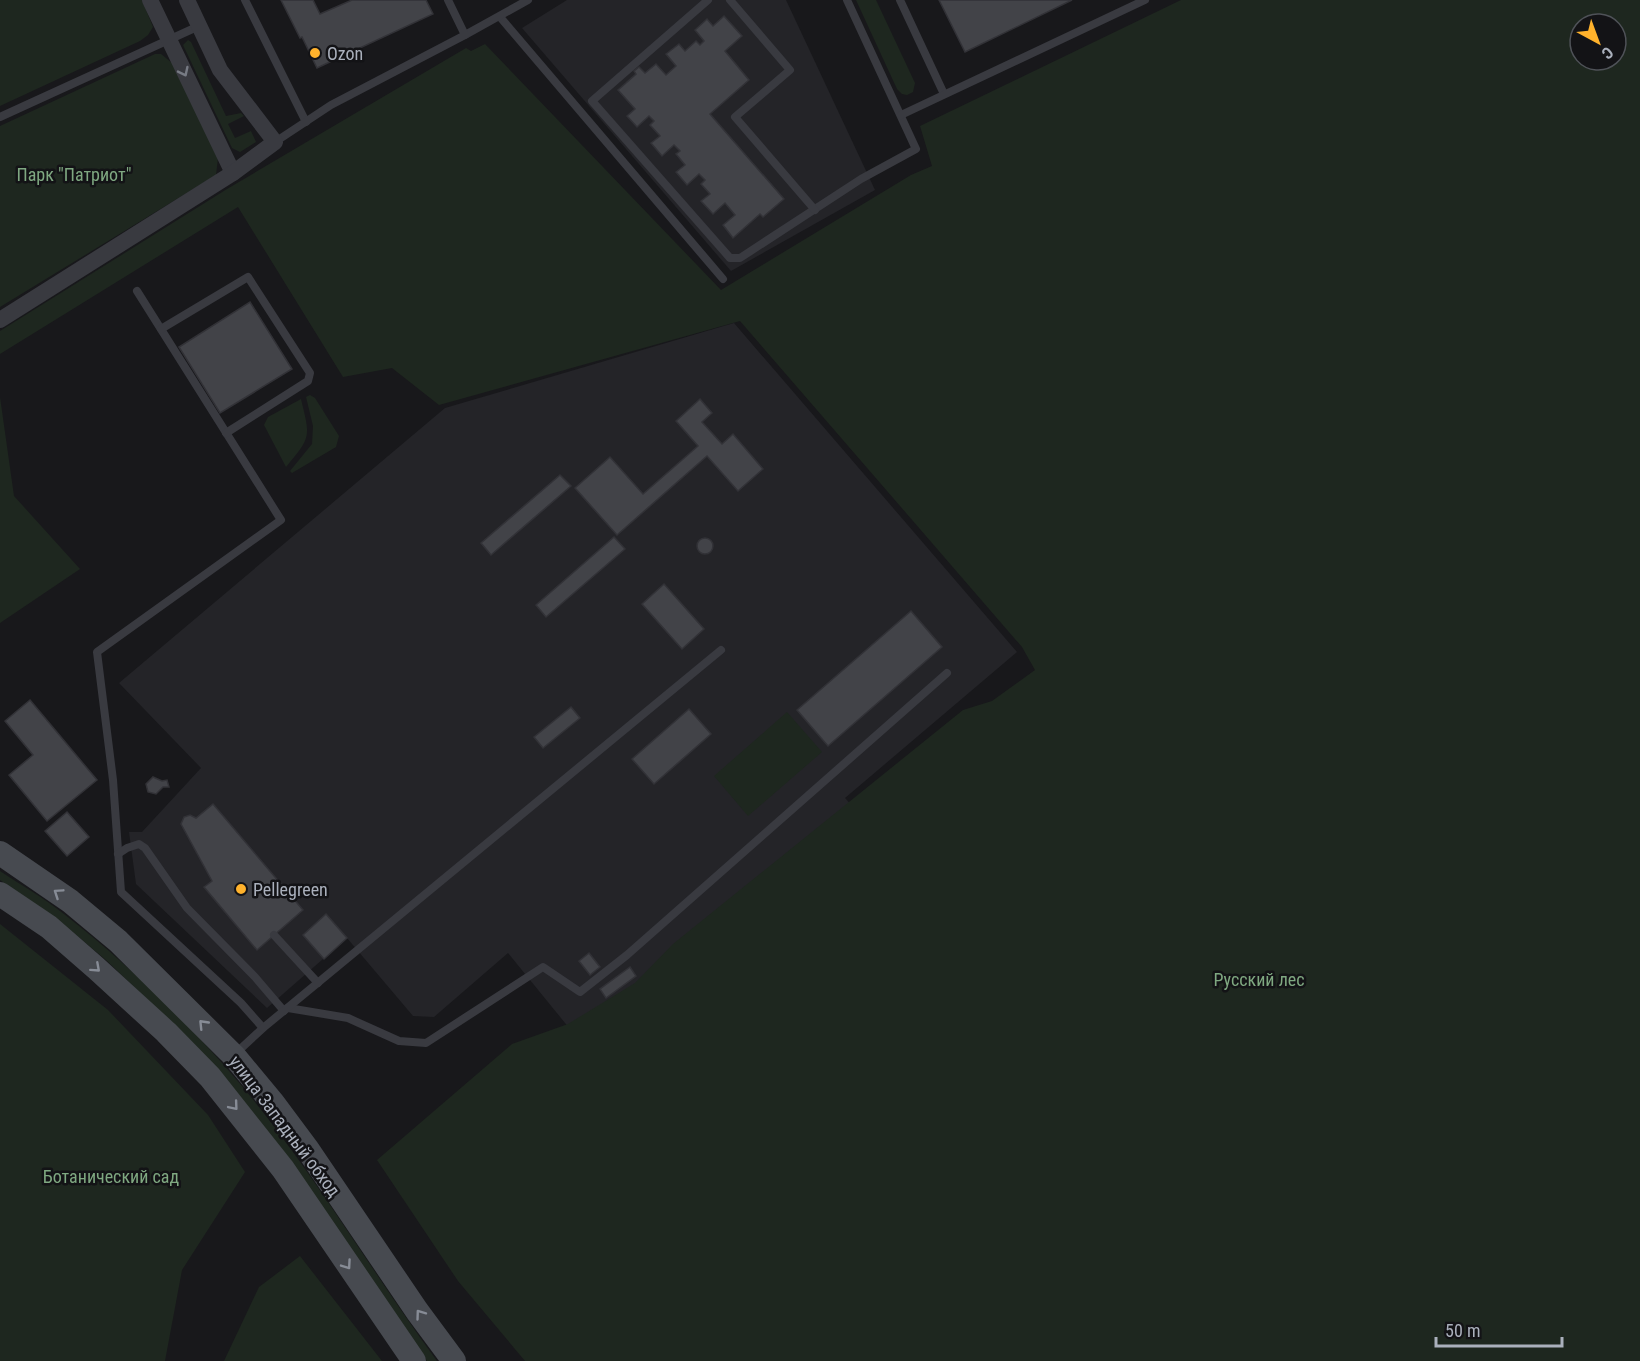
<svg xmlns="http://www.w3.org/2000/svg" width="1640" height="1361" font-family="'Roboto Condensed',sans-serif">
<rect width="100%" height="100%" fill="#18181b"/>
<!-- built -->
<g fill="#242428">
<polygon points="567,0 786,0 875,190 731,271 522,28"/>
<polygon points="734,323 1017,652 845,798 855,809 574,1034 508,953 434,1017 413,1016 347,938 267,1008 136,884 129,832 142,832 201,768 119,683 445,408"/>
</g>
<!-- green -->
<g fill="#1e271f" fill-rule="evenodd">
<polygon points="0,0 142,0 153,27 148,35 140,41 0,106"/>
<polygon points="856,0 876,0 915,83 913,92 907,95 902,94 897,89"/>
<path d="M 1181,0 L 1640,0 L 1640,1361 L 525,1361 L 458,1281 L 377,1160 L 512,1044 L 568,1024 L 635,983 L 673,944 L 963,710 L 992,701 L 1035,670 L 1022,647 L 740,321 L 439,405 L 392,368 L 343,377 L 238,207 L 0,354 L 0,331 L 227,189 L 466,48 L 471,51 L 485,44 L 721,290 L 911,175 L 932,166 L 920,126 ZM 1580,24 L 1616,24 L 1616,60 L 1580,60 Z"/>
<polygon points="188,40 191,42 226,116 241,113 244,116 228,124 235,138 251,131 256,142 240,152 232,148 183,45"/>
<polygon points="155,54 161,54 172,63 218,158 216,175 0,307 0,126"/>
<polygon points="310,395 315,398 339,436 336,447 292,473 290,471 312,444 313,426 306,397"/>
<polygon points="0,397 14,496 80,569 0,623"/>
<path d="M 301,399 C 310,437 312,436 286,467 L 264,425 L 268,417 Z"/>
<polygon points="787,712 822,752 748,816 714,776"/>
<path d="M 0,871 C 21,885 44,898 64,914 C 135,969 208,1042 263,1112 C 325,1192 377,1279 437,1361 L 427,1361 L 173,1024 L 106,960 L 57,919 L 0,880 Z"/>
<polygon points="0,924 108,1010 208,1115 245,1172 182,1270 165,1361 0,1361"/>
<polygon points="300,1256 382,1361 224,1361 259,1287"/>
</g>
<!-- building -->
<g fill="#424348" stroke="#323237" stroke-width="1.5">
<polygon points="281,0 313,0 320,14 352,0 426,0 433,14 317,68 302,37 300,38"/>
<polygon points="939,0 1072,0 965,52"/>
<polygon points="724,16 742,36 725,51 749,80 710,114 784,199 763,217 760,214 733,238 723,225 735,215 725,203 713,214 701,201 710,194 701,184 705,180 699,174 687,185 676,172 685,165 676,154 680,151 674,145 662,156 651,143 660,136 650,125 654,121 649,116 637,127 627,116 635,109 618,90 636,74 634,71 639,67 645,73 656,64 666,75 676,66 666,54 679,44 685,51 696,41 700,45 704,41 695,30 707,19 713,26"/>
<polygon points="250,302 292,369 220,413 179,347"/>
<polygon points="700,399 712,413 702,422 722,444 733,434 763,469 738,491 707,456 617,535 575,488 610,457 643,494 698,446 676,421"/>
<polygon points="560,475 571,486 491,555 481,543"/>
<polygon points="614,537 625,549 546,617 536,605"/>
<circle cx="705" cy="546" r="8"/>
<polygon points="664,584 704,629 682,649 642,604"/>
<polygon points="911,611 942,647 828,746 797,710"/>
<polygon points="30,700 97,780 47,821 9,775 33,755 5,721"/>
<polygon points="571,707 580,718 543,748 534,737"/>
<polygon points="689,709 711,734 654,784 632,759"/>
<polygon points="153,777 162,781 167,780 169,787 163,787 156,794 148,792 146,784"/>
<polygon points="213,804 303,910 257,950 204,887 212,881 181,824 184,817 190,815 196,818"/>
<polygon points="67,812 89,837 67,856 45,831"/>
<polygon points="326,914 347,938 324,959 303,935"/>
<polygon points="589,953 600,967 590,975 579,961"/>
<polygon points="630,967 636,976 606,998 600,989"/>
</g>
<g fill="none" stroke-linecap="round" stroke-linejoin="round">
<!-- lane -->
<g stroke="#393a40" stroke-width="8">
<polyline points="245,0 306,122"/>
<polyline points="708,0 592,101 730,258 740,258 861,179 916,149 847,0"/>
<polyline points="730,0 790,70 735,117 815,210"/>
<polyline points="900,0 944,94"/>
<polyline points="500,17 723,279"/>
<polyline points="465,35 528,0"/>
<polyline points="901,115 1145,0"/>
<polyline points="0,117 199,26"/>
<polyline points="275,142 331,105 465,35 448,0"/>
<polyline points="137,291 281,520 97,652 113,780 121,892 241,1003 263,1028 236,1053"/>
<polyline points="161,329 248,277 310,373 308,381 226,433"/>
<polyline points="118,854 127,848 139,844 145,848 187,908 255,977 284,1011"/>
<polyline points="274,935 318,983"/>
<polyline points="288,1008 348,1018 399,1041 426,1043 543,967 580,992 627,955 947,673"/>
<polyline points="263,1028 721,650"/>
</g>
<!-- street -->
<g stroke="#393a40" stroke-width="16">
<polyline points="150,0 233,173"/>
<polyline points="0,320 233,173 275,142 220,70 187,0"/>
</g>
<!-- secondary -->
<g stroke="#474a50" stroke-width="24">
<polyline points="0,853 70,901 118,941 234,1056 273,1103 308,1150 417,1311 454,1361"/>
<polyline points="0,894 49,927 96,968 166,1032 210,1077 283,1169 414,1361"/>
</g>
</g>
<!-- one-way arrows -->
<defs><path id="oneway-chevron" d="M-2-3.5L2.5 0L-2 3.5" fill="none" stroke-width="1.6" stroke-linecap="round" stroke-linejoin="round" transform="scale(1.5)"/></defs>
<use stroke="#777b84" href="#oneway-chevron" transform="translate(184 72) rotate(64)"/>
<g stroke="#878c96">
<use href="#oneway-chevron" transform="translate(58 893) rotate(-146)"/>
<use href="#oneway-chevron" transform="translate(96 968) rotate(42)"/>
<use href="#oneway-chevron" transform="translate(203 1024) rotate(-134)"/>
<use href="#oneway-chevron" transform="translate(234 1106) rotate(50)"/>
<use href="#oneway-chevron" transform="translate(347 1265) rotate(55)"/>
<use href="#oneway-chevron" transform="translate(420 1314) rotate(-126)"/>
</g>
<!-- markers -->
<g fill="#ffb22c" stroke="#131316" stroke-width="2">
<circle cx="315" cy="53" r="6"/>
<circle cx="241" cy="889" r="6"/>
</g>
<g text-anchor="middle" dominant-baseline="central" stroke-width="5" stroke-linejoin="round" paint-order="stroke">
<!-- poi labels -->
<g font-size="18" fill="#aab0bc" stroke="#131316" text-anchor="start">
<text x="327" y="53">Ozon</text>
<text x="253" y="889">Pellegreen</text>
</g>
<!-- park labels -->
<g font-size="18" fill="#7fa881" stroke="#131316">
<text x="74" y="174">Парк "Патриот"</text>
<text x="1259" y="979">Русский лес</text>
<text x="111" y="1176">Ботанический сад</text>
</g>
<!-- street labels -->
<g font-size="18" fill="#aab0bc" stroke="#131316">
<text transform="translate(285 1126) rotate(53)">улица Западный обход</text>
</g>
</g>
<!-- north arrow -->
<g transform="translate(1598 42) rotate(139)"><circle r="28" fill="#131316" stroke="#4f5258" stroke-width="1.5"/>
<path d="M0-4.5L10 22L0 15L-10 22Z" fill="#ffb22c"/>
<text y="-9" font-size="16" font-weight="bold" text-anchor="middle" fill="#aab0bc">С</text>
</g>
<!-- scale -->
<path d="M1436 1337v9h126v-9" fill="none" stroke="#aab0bc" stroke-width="3"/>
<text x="1445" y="1337" font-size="18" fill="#aab0bc" stroke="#131316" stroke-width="4.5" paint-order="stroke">50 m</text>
</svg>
